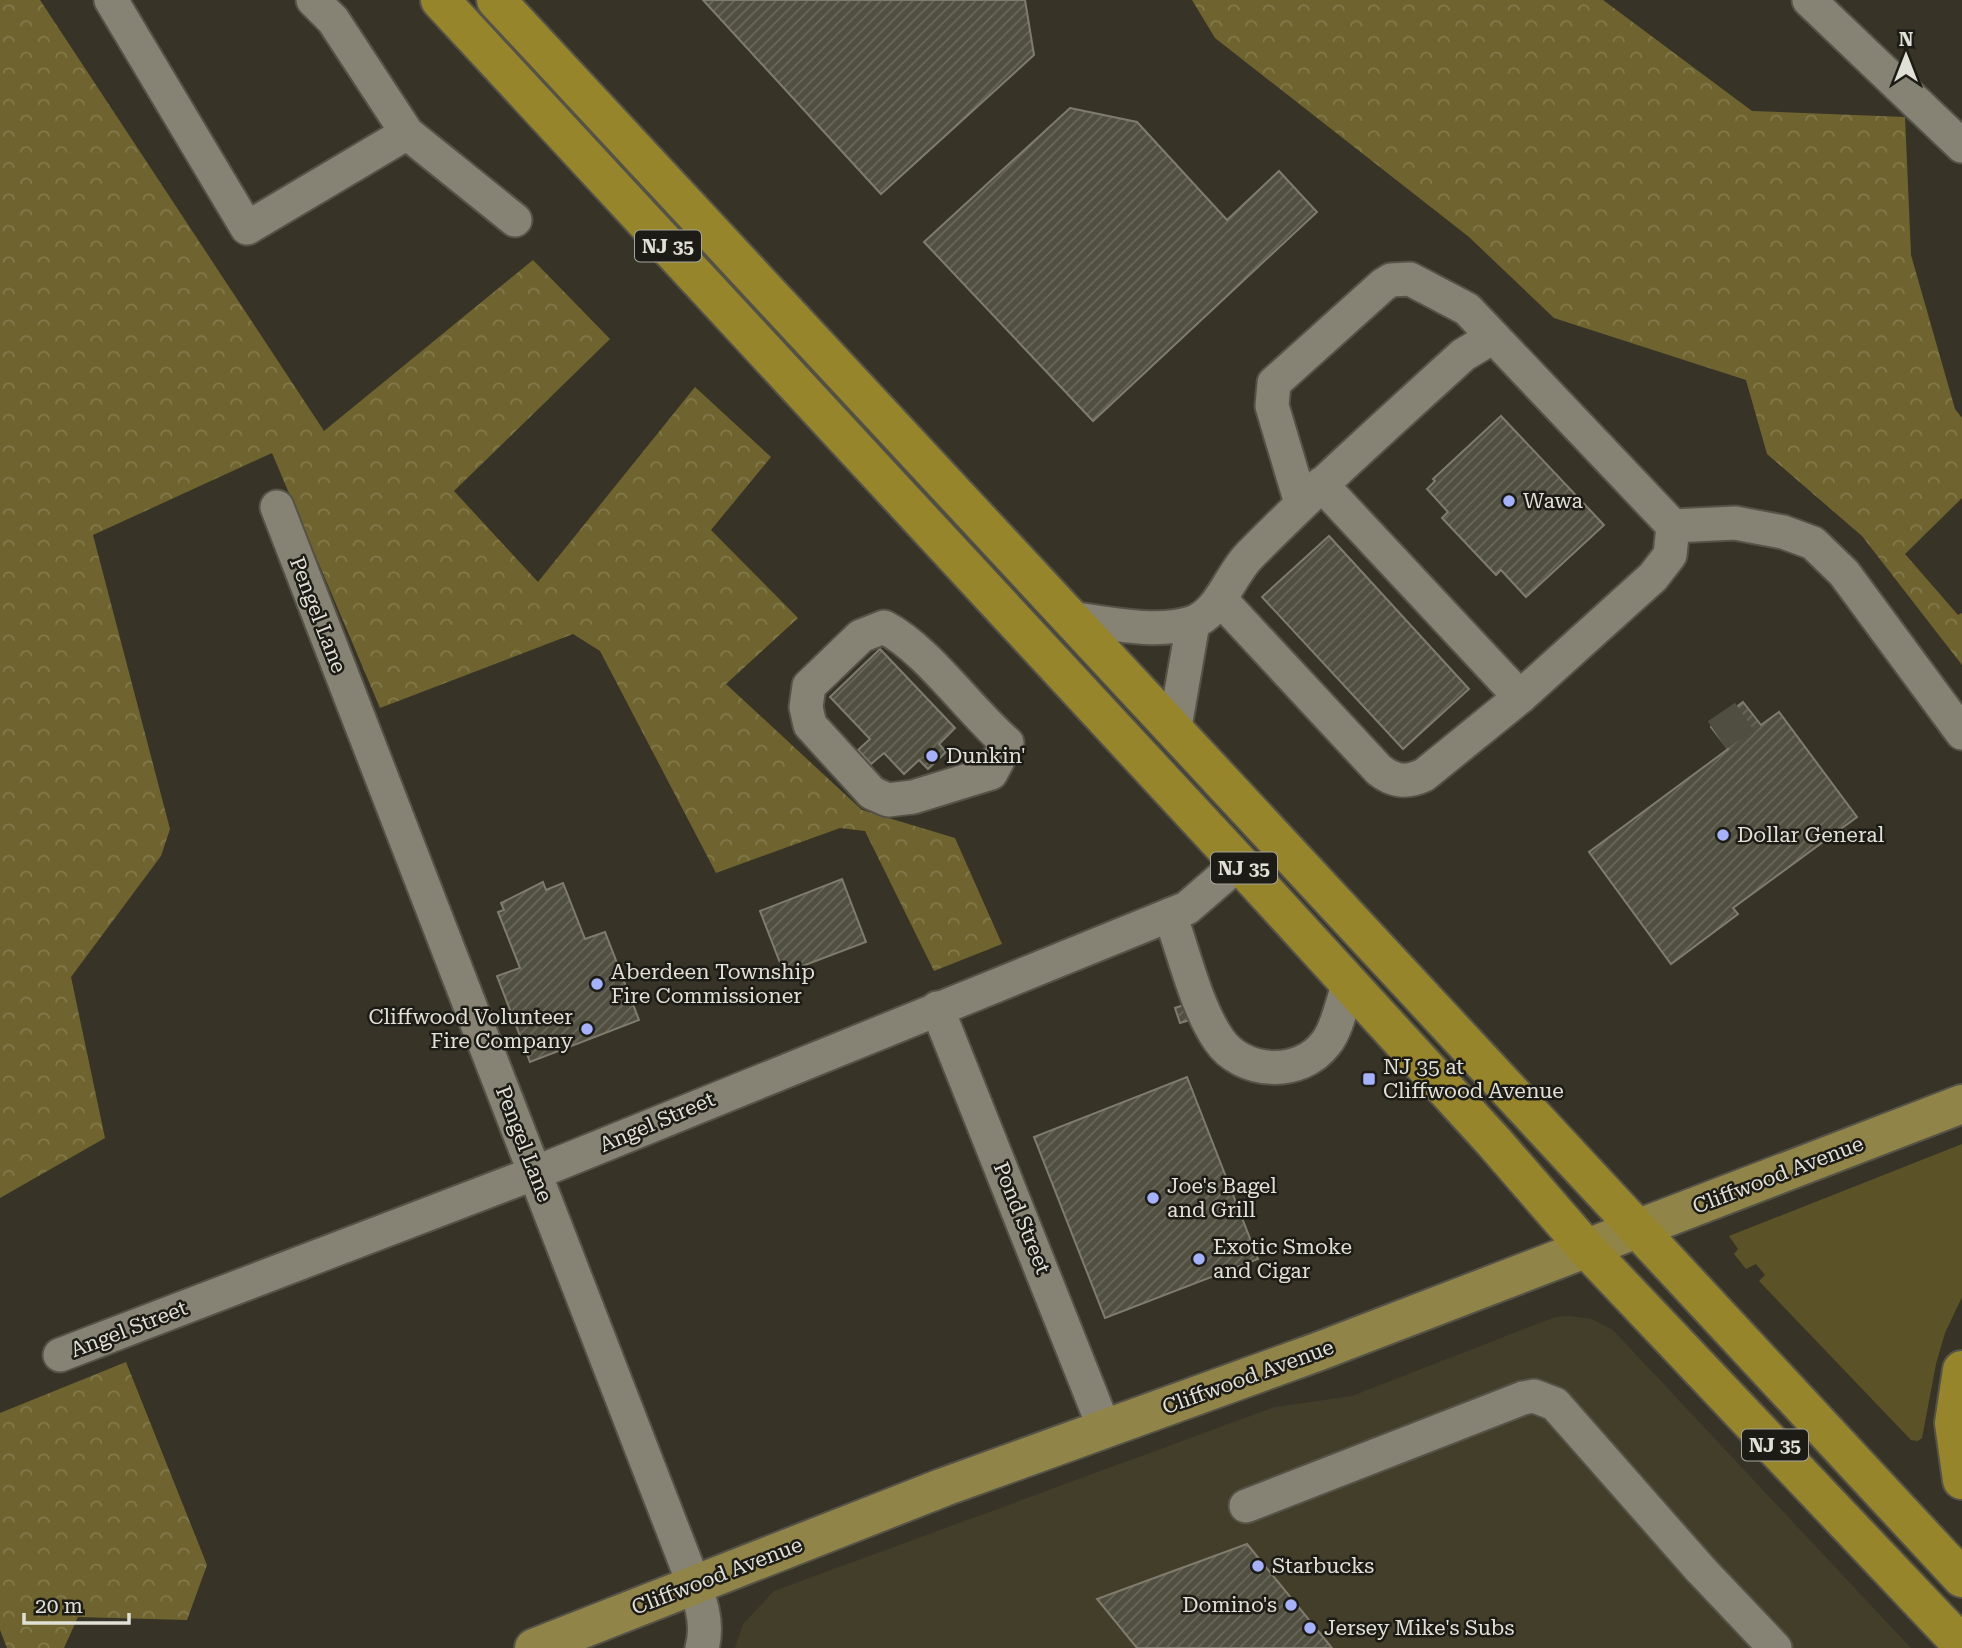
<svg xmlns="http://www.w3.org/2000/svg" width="1962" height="1648" font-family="'Roboto Serif',serif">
<defs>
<pattern id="forest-crowns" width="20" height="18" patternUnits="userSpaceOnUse" patternTransform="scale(1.75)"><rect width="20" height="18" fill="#6f642f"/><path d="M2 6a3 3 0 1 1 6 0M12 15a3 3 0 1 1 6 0" fill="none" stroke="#837a4c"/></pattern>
<pattern id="building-hatch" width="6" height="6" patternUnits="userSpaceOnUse" patternTransform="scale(1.75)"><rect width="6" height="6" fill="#514f40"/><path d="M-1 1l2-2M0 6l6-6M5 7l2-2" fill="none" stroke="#6a685b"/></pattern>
</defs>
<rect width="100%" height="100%" fill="#373427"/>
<!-- built -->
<polygon fill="#423e2a" points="1569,1316 1592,1319 1613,1330 1911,1648 735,1648 743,1624 774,1591 1275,1407 1352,1396 1555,1317"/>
<!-- grass -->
<polygon fill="#5b5228" points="1962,1144 1962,1297 1945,1333 1936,1364 1922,1438 1918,1441 1911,1440 1759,1281 1765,1275 1756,1264 1746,1269 1734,1254 1738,1249 1729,1236"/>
<!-- forest -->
<g fill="url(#forest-crowns)">
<polygon points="0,0 40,0 324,431 533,260 610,339 454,491 538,582 695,387 771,457 711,530 798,618 726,684 862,810 955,838 1002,944 934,971 865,831 840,828 716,873 600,651 573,634 380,708 272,453 93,535 170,829 161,856 71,977 105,1138 0,1198"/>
<polygon points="1192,0 1603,0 1752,111 1905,117 1911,255 1955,409 1962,418 1962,498 1905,554 1958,615 1962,613 1962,665 1862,536 1767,454 1746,380 1554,318 1469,237 1215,38"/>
<polygon points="126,1362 207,1565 187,1620 78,1617 64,1648 7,1648 0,1630 0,1413"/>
</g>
<!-- building -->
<g fill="url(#building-hatch)" stroke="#807c6d" stroke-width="2">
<polygon points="703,0 1025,0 1034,55 881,194"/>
<polygon points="1070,108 1137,122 1227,220 1279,171 1317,212 1093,421 924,242"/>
<polygon points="1501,416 1604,525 1526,597 1501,570 1496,575 1442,518 1448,512 1427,489 1435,481 1433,479"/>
<polygon points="1329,536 1469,689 1403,749 1262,597"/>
<polygon points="880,649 955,728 939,744 946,752 928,769 919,760 904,774 884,753 871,764 858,750 870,739 830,697"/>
<polygon points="1743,702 1761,725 1779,712 1857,817 1733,908 1738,914 1671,964 1589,852 1728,749 1711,727"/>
<polygon points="842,879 866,942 784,973 760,911"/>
<polygon points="543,882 546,890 563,883 585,939 605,932 639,1020 530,1062 497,976 520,968 498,912 504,910 501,903"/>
<polygon points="1187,1004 1193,1019 1180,1023 1175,1008"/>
<polygon points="1187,1077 1258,1259 1105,1318 1034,1137"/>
<polygon points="1247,1544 1332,1648 1137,1648 1097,1599"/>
</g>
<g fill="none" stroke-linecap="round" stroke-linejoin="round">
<!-- minor-tunnel -->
<polyline stroke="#504e41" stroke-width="33" stroke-dasharray="33 17" stroke-linecap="butt" points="1717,735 1751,712"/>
<defs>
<g id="minor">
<polyline points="111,0 247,228 407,133"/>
<polyline points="313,0 333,20 407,133 515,220"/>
<polyline points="1809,0 1962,146"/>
<polyline points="1321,484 1520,697"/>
<path d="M 277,507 L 683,1556 C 694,1586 711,1616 702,1648"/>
<polyline points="1673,526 1735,523 1783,532 1813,543 1844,573 1962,733"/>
<path d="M 1221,600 L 1379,770 C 1394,782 1407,783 1424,775 L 1520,697 L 1653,577 L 1670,555 L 1673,526 L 1467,309 L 1410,279 L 1391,280 L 1383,285 L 1274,383 L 1272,406 L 1301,503"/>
<path d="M 1074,619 C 1110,623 1155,634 1191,623 C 1219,615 1230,575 1249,556 C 1318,486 1391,421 1463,355 L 1493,337"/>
<path d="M 884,627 C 927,649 968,709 1007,743 L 991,773 L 913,797 L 888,800 L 872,793 L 810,725 L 806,707 L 809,686 L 861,636 Z"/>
<polyline points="1175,727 1193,623"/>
<path d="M 1170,915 C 1184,953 1196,1007 1219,1040 C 1242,1074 1300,1078 1326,1043 C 1338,1028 1342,1002 1349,983"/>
<polyline points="937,1008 1105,1430"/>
<polyline points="60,1355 535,1173 1187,908 1239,863"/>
<polyline points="1246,1506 1523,1398 1534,1396 1555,1404 1701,1570 1775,1648"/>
</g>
<polyline id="major" points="534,1648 944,1487 1317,1352 1962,1104"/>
<g id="highway">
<polyline points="440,0 1239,863 1494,1142 1585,1247 1962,1645"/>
<polyline points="496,0 1962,1578"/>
<polyline points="1962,1370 1954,1423 1962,1480"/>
</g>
</defs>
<!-- minor casing -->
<use href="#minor" stroke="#555247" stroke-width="37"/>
<!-- major casing -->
<use href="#major" stroke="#555247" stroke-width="42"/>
<!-- highway casing -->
<use href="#highway" stroke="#555247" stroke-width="42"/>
<!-- minor -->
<use href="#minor" stroke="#868374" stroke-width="33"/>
<!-- major -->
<use href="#major" stroke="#908449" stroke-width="38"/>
<!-- highway -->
<use href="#highway" stroke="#97852c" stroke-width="38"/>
</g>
<!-- markers -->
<g fill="#a6b1fc" stroke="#1d1b15" stroke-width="2.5">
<circle cx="1509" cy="501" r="7"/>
<circle cx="932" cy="756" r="7"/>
<circle cx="1723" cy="835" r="7"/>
<circle cx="597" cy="984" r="7"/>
<circle cx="587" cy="1029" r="7"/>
<rect x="1362" y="1072" width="14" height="14" rx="3.5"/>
<circle cx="1153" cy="1198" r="7"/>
<circle cx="1199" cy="1259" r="7"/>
<circle cx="1258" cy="1566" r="7"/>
<circle cx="1291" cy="1605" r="7"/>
<circle cx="1310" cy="1628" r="7"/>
</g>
<g text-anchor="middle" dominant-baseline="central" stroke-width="5" stroke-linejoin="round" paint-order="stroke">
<!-- shield labels -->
<g fill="#1d1b15" stroke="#a6a59d" stroke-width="2">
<rect x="635" y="230.5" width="66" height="31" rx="5"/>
<rect x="1211" y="852.5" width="66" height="31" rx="5"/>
<rect x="1742" y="1429.5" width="66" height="31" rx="5"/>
</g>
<g font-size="19" font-weight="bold" fill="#e1e0d7">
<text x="668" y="246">NJ 35</text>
<text x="1244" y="868">NJ 35</text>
<text x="1775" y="1445">NJ 35</text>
</g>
<!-- poi labels -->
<g font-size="21" fill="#e1e0d7" stroke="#1d1b15" text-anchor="start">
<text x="1523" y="501">Wawa</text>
<text x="946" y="756">Dunkin'</text>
<text x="1737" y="835">Dollar General</text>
<text x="611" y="972">Aberdeen Township<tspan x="611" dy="24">Fire Commissioner</tspan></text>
<text x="573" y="1017" text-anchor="end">Cliffwood Volunteer<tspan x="573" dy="24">Fire Company</tspan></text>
<text x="1383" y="1067">NJ 35 at<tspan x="1383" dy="24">Cliffwood Avenue</tspan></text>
<text x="1167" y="1186">Joe's Bagel<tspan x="1167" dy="24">and Grill</tspan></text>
<text x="1213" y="1247">Exotic Smoke<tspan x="1213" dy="24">and Cigar</tspan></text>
<text x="1272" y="1566">Starbucks</text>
<text x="1277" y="1605" text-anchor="end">Domino's</text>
<text x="1324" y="1628">Jersey Mike's Subs</text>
</g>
<!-- street labels -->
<g font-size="21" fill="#e1e0d7" stroke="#1d1b15">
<text transform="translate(318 615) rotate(69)">Pengel Lane</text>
<text transform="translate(657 1122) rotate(-23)">Angel Street</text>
<text transform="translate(524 1144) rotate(69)">Pengel Lane</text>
<text transform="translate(1778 1175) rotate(-21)">Cliffwood Avenue</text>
<text transform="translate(1022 1218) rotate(68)">Pond Street</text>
<text transform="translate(129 1329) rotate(-21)">Angel Street</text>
<text transform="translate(1248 1377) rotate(-20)">Cliffwood Avenue</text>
<text transform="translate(717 1576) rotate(-21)">Cliffwood Avenue</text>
</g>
</g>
<!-- north arrow -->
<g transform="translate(1906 56)" stroke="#1d1b15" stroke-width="5" paint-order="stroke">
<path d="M0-5L12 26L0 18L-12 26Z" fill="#e1e0d7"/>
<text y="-10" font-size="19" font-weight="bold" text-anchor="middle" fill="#e1e0d7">N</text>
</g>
<!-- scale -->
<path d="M24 1613v10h105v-10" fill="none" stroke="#e1e0d7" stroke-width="3.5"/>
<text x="35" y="1613" font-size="21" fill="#e1e0d7" stroke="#1d1b15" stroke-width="5" paint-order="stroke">20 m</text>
</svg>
